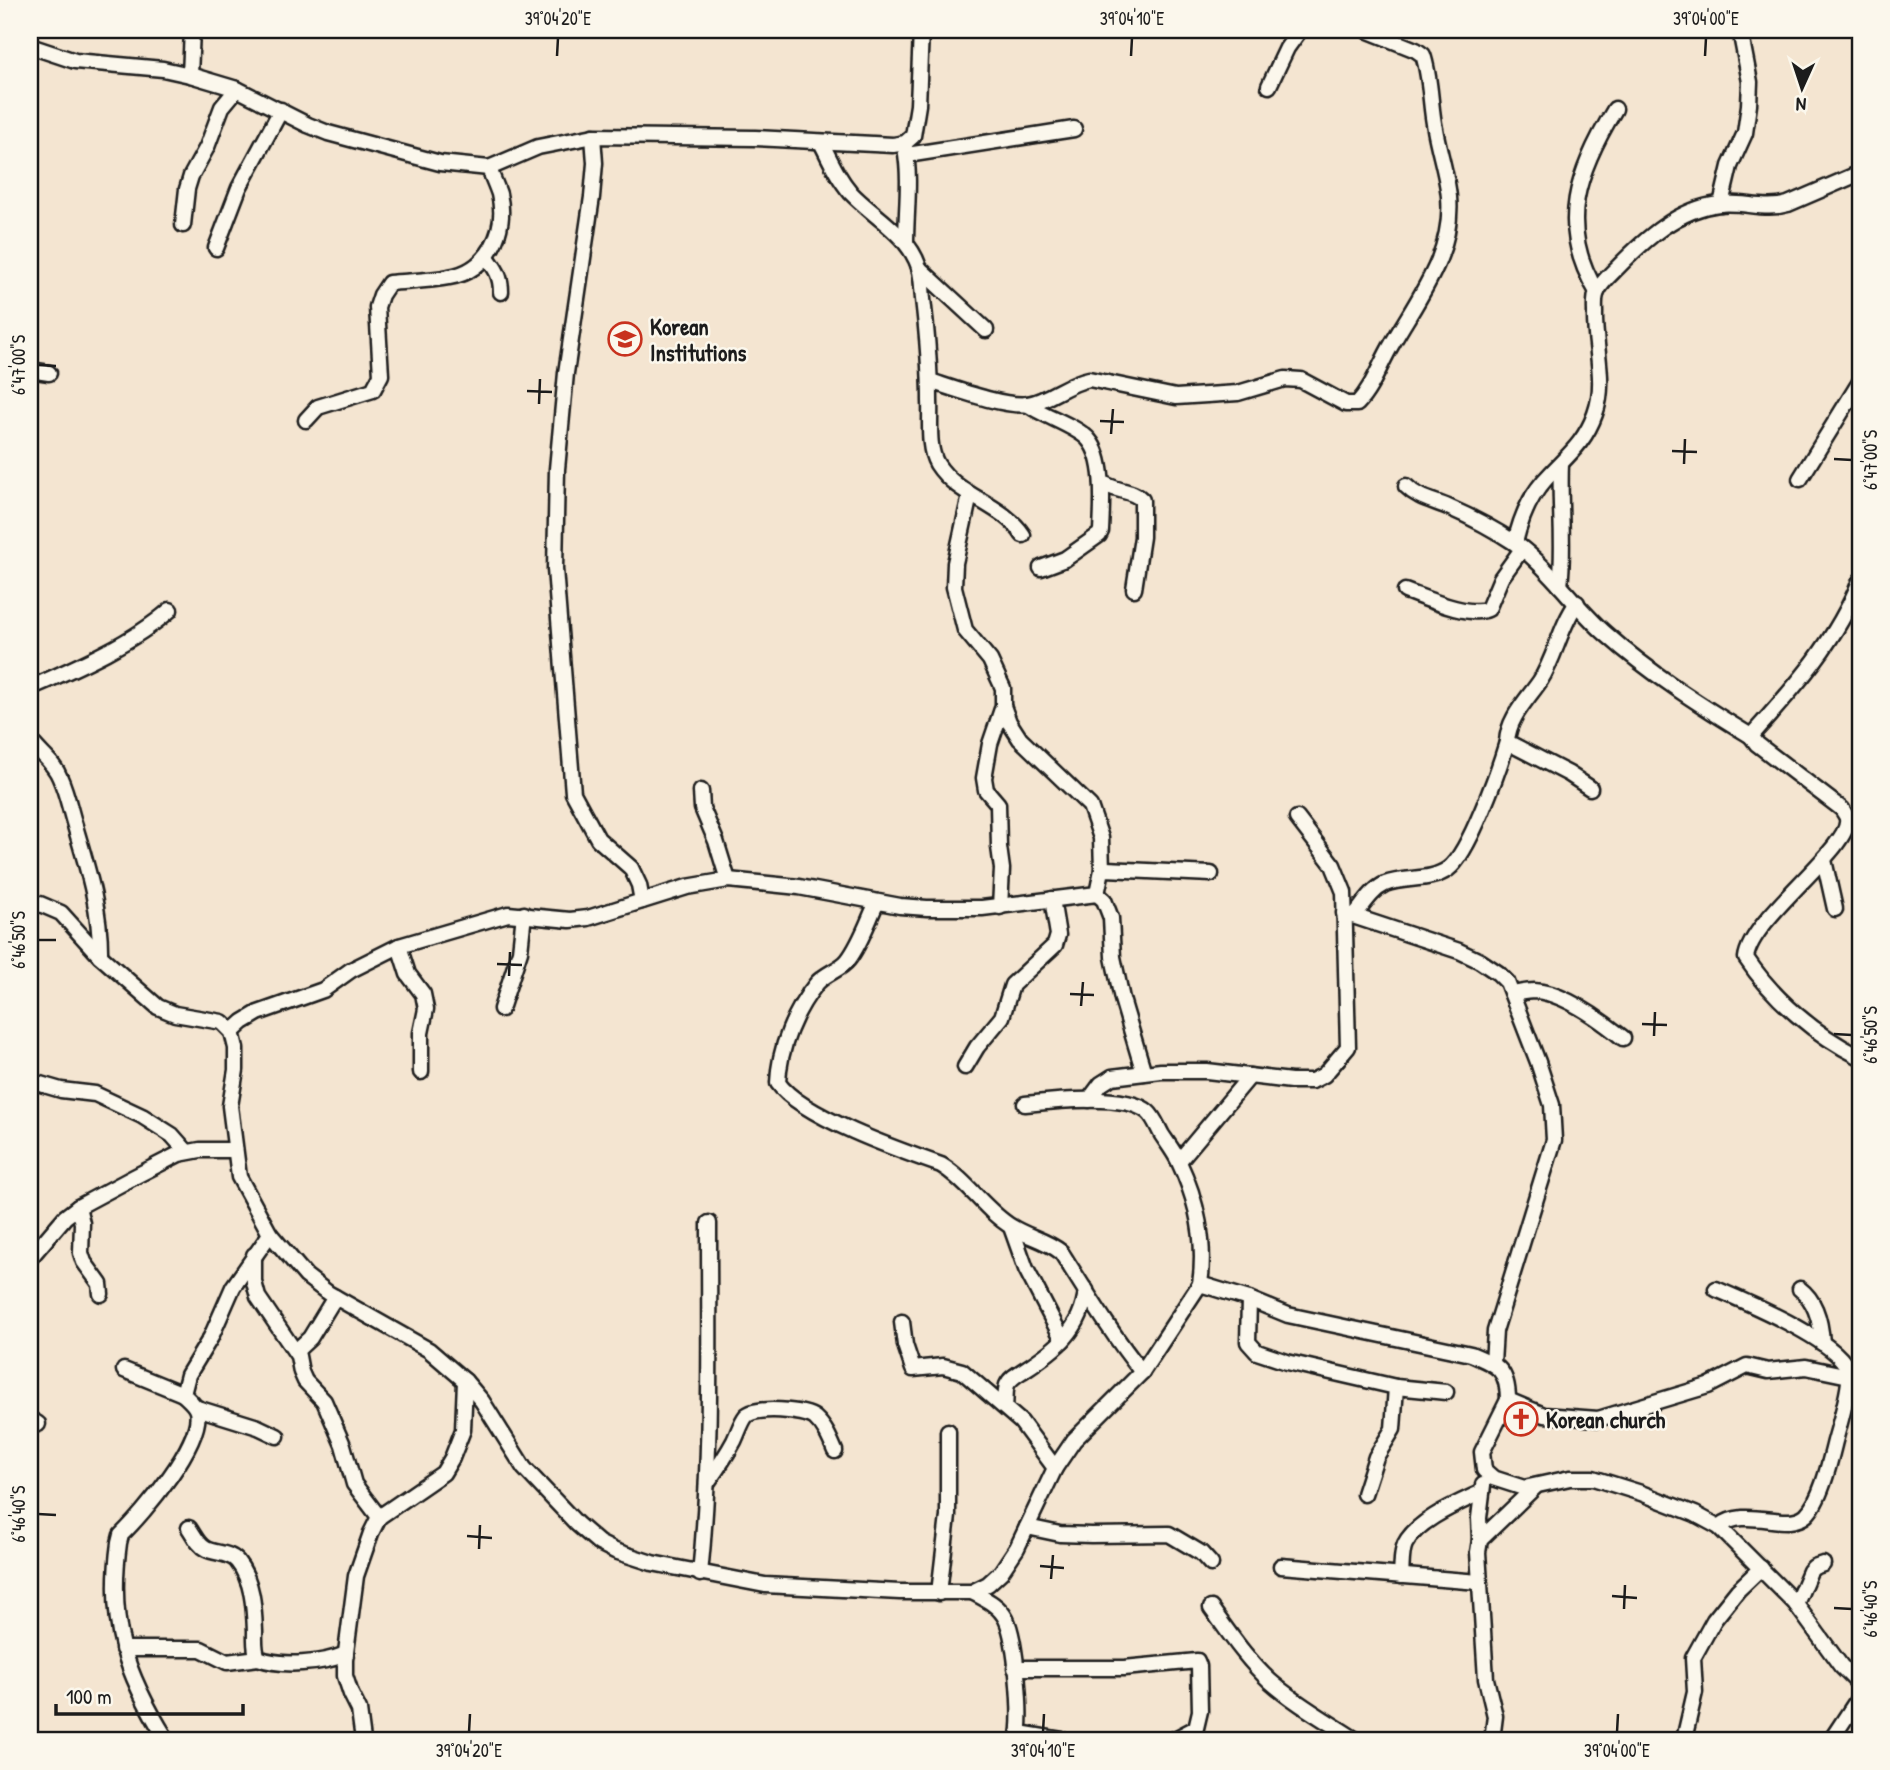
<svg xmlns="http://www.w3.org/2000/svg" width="1890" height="1770" font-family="'Patrick Hand',sans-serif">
<rect width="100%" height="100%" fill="#f4e5d1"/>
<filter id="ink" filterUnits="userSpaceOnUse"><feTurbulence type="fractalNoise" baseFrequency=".0143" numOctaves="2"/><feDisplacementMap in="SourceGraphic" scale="14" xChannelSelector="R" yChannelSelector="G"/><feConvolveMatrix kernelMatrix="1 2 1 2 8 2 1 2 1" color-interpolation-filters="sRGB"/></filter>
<g filter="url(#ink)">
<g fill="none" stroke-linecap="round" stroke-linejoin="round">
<defs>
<g id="minor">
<polyline points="30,46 75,61 163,69 190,75 237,89 308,125 328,133 440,163 489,168 538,147 594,136 755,138 893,145 905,143 913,136 918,105 921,30"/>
<polyline points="190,75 192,30"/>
<polyline points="1269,86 1287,48 1300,30"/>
<polyline points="593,136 595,163 592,197 566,373 557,469 555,569 573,793 598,839 631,868 639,885 642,901"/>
<path d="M 821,142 C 830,160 838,178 851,193 C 874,217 908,234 919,267 C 922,277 922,289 923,299 C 927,333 930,367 930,401 C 931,420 927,447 937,464 C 958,497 1003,504 1023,535"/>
<path d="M 905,148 C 911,179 906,211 906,243"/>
<polyline points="907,155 1074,129"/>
<polyline points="1721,204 1730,166 1745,133 1749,105 1750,82 1740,30"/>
<polyline points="183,225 187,189 191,176 207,147 222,107 237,89"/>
<polyline points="216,248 239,188 281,110"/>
<path d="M 486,256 C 496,269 501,276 501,292"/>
<polyline points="919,268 986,330"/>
<path d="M 1597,292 C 1556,226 1578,170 1615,109"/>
<polyline points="30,370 49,373"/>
<path d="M 930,381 C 952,388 1006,408 1028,404 C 1048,401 1067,383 1089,379 L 1176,397 L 1238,393 L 1285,379 L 1301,380 L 1346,404 L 1357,404 C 1373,387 1380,364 1392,344 C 1418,298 1454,254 1449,197 C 1447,175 1439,152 1435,129 C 1430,106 1431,78 1423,55 L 1416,50 L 1366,30"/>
<path d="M 1027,404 C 1043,416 1079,427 1089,440 C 1106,460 1102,507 1101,531 L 1099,535 L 1065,559 L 1041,568"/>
<path d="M 306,420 L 318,407 L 373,390 L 381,375 L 377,307 L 381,295 L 389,283 C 408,281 430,281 449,277 C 488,271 508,231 499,194 C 496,185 492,177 489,168"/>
<polyline points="1800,479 1860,382"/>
<path d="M 1102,482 C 1114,492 1132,489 1142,500 L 1142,537 L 1134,589"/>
<path d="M 1406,486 C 1419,499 1432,500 1448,507 C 1471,517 1494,529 1515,543 C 1550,568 1574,606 1606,634 C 1650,673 1700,705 1751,736"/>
<polyline points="970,495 955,563 954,587 965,630 990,660 1003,688 1003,706 990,744 984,778 986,790 998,804 999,847 1002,869 1000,907"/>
<path d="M 1515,543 C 1520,521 1528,499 1544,481 C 1564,458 1584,445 1595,414 C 1607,382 1594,346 1595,313 C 1595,308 1594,298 1597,292 C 1600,284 1611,274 1617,268 C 1645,239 1678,209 1719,204 C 1743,201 1765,211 1788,204 L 1860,173"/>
<path d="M 1860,581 C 1837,641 1793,689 1751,736 L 1757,744 L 1842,809 C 1844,813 1847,816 1847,819 C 1852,847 1751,917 1746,958 C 1774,1000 1816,1035 1860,1057"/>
<path d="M 1560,586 C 1565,545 1559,505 1561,464"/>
<path d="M 1405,591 C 1425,598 1469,618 1488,609 L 1501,578 L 1522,549"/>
<path d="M 1577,603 C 1560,626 1556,656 1540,681 C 1527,700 1508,718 1507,742 L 1569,774 L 1590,788"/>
<path d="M 30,688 C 75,668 133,643 170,610"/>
<polyline points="1003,706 1009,722 1020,739 1090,806 1101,838 1102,870"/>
<path d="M 30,740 C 39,753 54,762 60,778 C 66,791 69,805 73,819 C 86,864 101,908 100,956"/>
<polyline points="701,791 702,808 716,841 728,880"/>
<polyline points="1824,860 1835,909"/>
<polyline points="1097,894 1102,870 1106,869 1211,874"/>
<path d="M 877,902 C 868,921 861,943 848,960 C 840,970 826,973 817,983 C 795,1010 779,1048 778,1083 C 801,1116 901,1151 941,1165 C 968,1181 985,1211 1012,1227 C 1028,1237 1046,1240 1061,1252 C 1087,1293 1112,1335 1142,1372"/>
<path d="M 30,905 L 40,904 L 61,913 L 100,956 L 158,1007 L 175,1014 L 222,1022 L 232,1032 L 236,1048 L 236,1070 L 230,1106 L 239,1177 L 270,1234 L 306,1276 L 328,1293 L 429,1350 L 465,1381 L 482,1401 L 524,1468 L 577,1524 L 599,1543 L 615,1551 L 652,1563 L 765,1585 L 900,1592 L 972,1592 L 988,1584 L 1001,1572 L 1017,1548 L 1055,1468 L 1074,1440 L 1142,1372 L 1200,1284 L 1249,1299 L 1288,1315 L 1471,1354 C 1497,1365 1508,1369 1508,1400 L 1482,1452 L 1484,1470 L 1493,1478 L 1524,1488 L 1570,1478 L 1593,1478 L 1641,1493 L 1695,1514 L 1719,1527 L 1795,1603 L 1841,1666 L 1860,1685"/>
<polyline points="1344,913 1459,951 1480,961 1498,973 1507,982 1538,1062 1552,1105 1554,1140 1495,1331 1493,1363"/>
<path d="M 1355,915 C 1364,904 1372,890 1385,884 C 1405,876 1430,882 1448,869 C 1469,854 1499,769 1507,742"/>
<polyline points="399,946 408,974 423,994 426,1009 421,1033 421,1072"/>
<path d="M 1512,994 C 1519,993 1527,991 1534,991 C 1563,992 1602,1021 1623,1038"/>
<polyline points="501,1009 520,951 524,914"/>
<polyline points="232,1032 243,1022 258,1013 323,990 351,970 399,946 508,914 570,920 588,918 687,887 728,880 799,887 900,906 927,908 982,908 1097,894 1104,900 1111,918 1113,957 1122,999 1144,1073"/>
<polyline points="965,1067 977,1047 1002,1017 1012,985 1055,945 1058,935 1052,899"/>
<polyline points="30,1081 61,1090 95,1094 142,1116 172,1135 187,1152"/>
<polyline points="1089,1100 1101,1084 1112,1077 1161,1071 1207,1071 1291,1081 1312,1081 1324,1075 1348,1047 1344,892 1333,865 1297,818"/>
<path d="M 1025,1104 C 1052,1101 1127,1093 1148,1112 C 1154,1117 1158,1128 1162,1135 C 1168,1144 1175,1153 1179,1162 C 1197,1200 1206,1243 1200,1284"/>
<polyline points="1179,1161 1250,1076"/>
<polyline points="78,1207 82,1223 81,1253 84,1262 100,1284 101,1294"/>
<polyline points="1011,1227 1026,1269 1063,1340"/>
<polyline points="254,1255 254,1282 258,1297 298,1356 301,1372 305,1381 324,1401 343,1445 354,1484 379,1517"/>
<polyline points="30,1258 65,1217 78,1207 134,1177 179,1154 200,1150 235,1150"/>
<path d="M 1716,1289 C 1744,1301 1843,1342 1849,1373 C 1851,1385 1839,1427 1835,1441 C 1830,1461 1821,1501 1806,1515 C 1787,1532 1745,1505 1719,1527"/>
<path d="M 1800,1289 C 1816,1301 1821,1324 1822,1343"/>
<polyline points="1249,1299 1248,1342 1257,1352 1287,1362 1396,1387 1446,1392"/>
<polyline points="902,1322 905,1345 913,1369 943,1366 962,1371 1021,1422 1055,1468"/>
<polyline points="296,1351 310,1338 335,1297"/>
<polyline points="124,1370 183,1394"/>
<polyline points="1508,1400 1544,1415 1598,1419 1708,1386 1747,1366 1768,1371 1806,1367 1849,1376"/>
<path d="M 1005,1407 C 1006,1400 1005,1391 1007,1385 C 1010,1378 1018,1374 1024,1370 C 1055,1350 1082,1330 1086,1290"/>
<polyline points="197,1408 258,1427 277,1436"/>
<polyline points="30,1419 38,1424"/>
<path d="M 707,1483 C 717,1469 726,1456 734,1441 C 738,1433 741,1422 746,1416 C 755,1406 805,1410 815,1418 C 825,1427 830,1439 835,1451"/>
<polyline points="1364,1494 1376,1457 1393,1429 1396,1387"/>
<polyline points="1027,1527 1060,1534 1091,1535 1169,1534 1201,1553 1211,1564"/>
<path d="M 189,1528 C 194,1535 198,1545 206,1549 C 216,1554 229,1552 237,1561 C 253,1581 254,1607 255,1631 C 255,1640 254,1649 258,1658 C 282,1667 322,1664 346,1654"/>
<polyline points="1480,1540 1479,1518 1483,1485"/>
<polyline points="1281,1566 1479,1582"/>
<path d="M 700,1574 C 712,1458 709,1340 709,1223"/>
<path d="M 1401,1576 C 1402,1565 1401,1553 1405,1544 C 1417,1520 1459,1503 1482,1492"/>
<path d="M 972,1592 C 985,1599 999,1605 1006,1619 C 1016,1639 1023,1719 1017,1740"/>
<polyline points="939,1593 948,1516 948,1431"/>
<polyline points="1796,1604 1810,1571 1814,1567 1823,1564"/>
<path d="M 1211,1608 C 1229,1633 1247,1660 1270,1681 C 1296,1704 1327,1721 1356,1740"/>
<polyline points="123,1649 201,1649 227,1662 258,1658"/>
<polyline points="1015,1668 1124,1668 1197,1661 1199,1666 1200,1711 1196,1728 1173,1740"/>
<polyline points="1019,1733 1062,1740"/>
<path d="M 167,1740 C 125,1673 108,1624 119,1543 L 121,1535 C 143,1514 204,1442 197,1411 C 195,1404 188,1399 183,1394 L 188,1375 L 211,1337 L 233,1287 L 270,1234"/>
<polyline points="363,1740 359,1710 351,1694 345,1676 345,1660 356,1576 371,1533 379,1517 443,1473 452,1458 463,1430 465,1381"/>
<polyline points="1492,1740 1495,1716 1486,1679 1478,1552 1480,1540 1535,1487"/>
<polyline points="1681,1740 1685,1735 1695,1692 1693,1658 1714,1620 1738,1590 1761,1568"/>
<polyline points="1831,1740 1860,1696"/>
</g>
</defs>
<!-- minor casing -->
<use href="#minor" stroke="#1c1c1c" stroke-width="19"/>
<!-- minor -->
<use href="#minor" stroke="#fbf7ec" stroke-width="14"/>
</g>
</g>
<!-- ticks -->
<path fill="none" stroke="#1c1c1c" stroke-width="2.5" d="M 557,56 L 558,38M 1131,56 L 1132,38M 1705,56 L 1706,38M 38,365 L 56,366M 527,391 L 552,392M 539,404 L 540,379M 1100,421 L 1124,422M 1111,434 L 1113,409M 1672,451 L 1697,452M 1834,459 L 1852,460M 1684,464 L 1685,439M 38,940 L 56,940M 497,964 L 522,965M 509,976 L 510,952M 1070,994 L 1094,995M 1081,1006 L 1083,982M 1642,1024 L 1667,1025M 1834,1034 L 1852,1035M 1654,1036 L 1655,1012M 38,1514 L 56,1515M 467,1536 L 492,1538M 479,1549 L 480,1525M 1040,1566 L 1064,1568M 1051,1579 L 1053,1555M 1612,1596 L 1637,1598M 1834,1608 L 1852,1609M 1624,1609 L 1625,1585M 469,1732 L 470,1714M 1043,1732 L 1044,1714M 1617,1732 L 1618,1714"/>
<!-- icons -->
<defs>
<symbol id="school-ring" viewBox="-11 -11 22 22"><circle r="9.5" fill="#fbf7ec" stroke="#c8321e" stroke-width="1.5"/><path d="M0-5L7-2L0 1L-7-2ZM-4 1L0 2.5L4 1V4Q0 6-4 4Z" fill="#c8321e"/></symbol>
<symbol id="church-ring" viewBox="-11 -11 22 22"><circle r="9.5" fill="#fbf7ec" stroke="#c8321e" stroke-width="1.5"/><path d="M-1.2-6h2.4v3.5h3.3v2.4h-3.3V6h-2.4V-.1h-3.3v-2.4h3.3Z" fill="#c8321e"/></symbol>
</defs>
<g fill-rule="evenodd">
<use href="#school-ring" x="606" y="320" width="38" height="38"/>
<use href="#church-ring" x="1502" y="1400" width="38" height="38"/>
</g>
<g text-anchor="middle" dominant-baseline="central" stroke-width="5" stroke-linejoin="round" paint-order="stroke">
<!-- poi labels -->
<g font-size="23" font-weight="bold" fill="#1c1c1c" stroke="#fbf7ec" text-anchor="start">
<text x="650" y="326">Korean<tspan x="650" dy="26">Institutions</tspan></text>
<text x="1546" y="1419">Korean church</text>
</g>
</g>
<!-- margin -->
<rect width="1890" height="1770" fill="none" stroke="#fbf7ec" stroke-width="77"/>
<!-- north arrow -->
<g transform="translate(1802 88) rotate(183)" stroke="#fbf7ec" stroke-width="5" paint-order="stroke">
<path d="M0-5L12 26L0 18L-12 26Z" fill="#1c1c1c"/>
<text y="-10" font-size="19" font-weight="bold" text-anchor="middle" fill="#1c1c1c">N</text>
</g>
<!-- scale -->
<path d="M56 1704v10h187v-10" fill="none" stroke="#1c1c1c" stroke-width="3.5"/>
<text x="66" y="1704" font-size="21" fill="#1c1c1c" stroke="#fbf7ec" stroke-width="5" paint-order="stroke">100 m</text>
<rect x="38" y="38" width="1814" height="1694" fill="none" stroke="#1c1c1c" stroke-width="2.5"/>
<g font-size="18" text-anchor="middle" fill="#1c1c1c">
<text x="558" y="25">39°04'20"E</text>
<text x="1132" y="25">39°04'10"E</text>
<text x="1706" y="25">39°04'00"E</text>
<text transform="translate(19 365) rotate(-90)" y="6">6°47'00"S</text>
<text transform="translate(1871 460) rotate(-90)" y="6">6°47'00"S</text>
<text transform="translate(19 940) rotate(-90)" y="6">6°46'50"S</text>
<text transform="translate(1871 1035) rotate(-90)" y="6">6°46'50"S</text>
<text transform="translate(19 1514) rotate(-90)" y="6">6°46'40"S</text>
<text transform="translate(1871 1609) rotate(-90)" y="6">6°46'40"S</text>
<text x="469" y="1757">39°04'20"E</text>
<text x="1043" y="1757">39°04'10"E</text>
<text x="1617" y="1757">39°04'00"E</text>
</g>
</svg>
